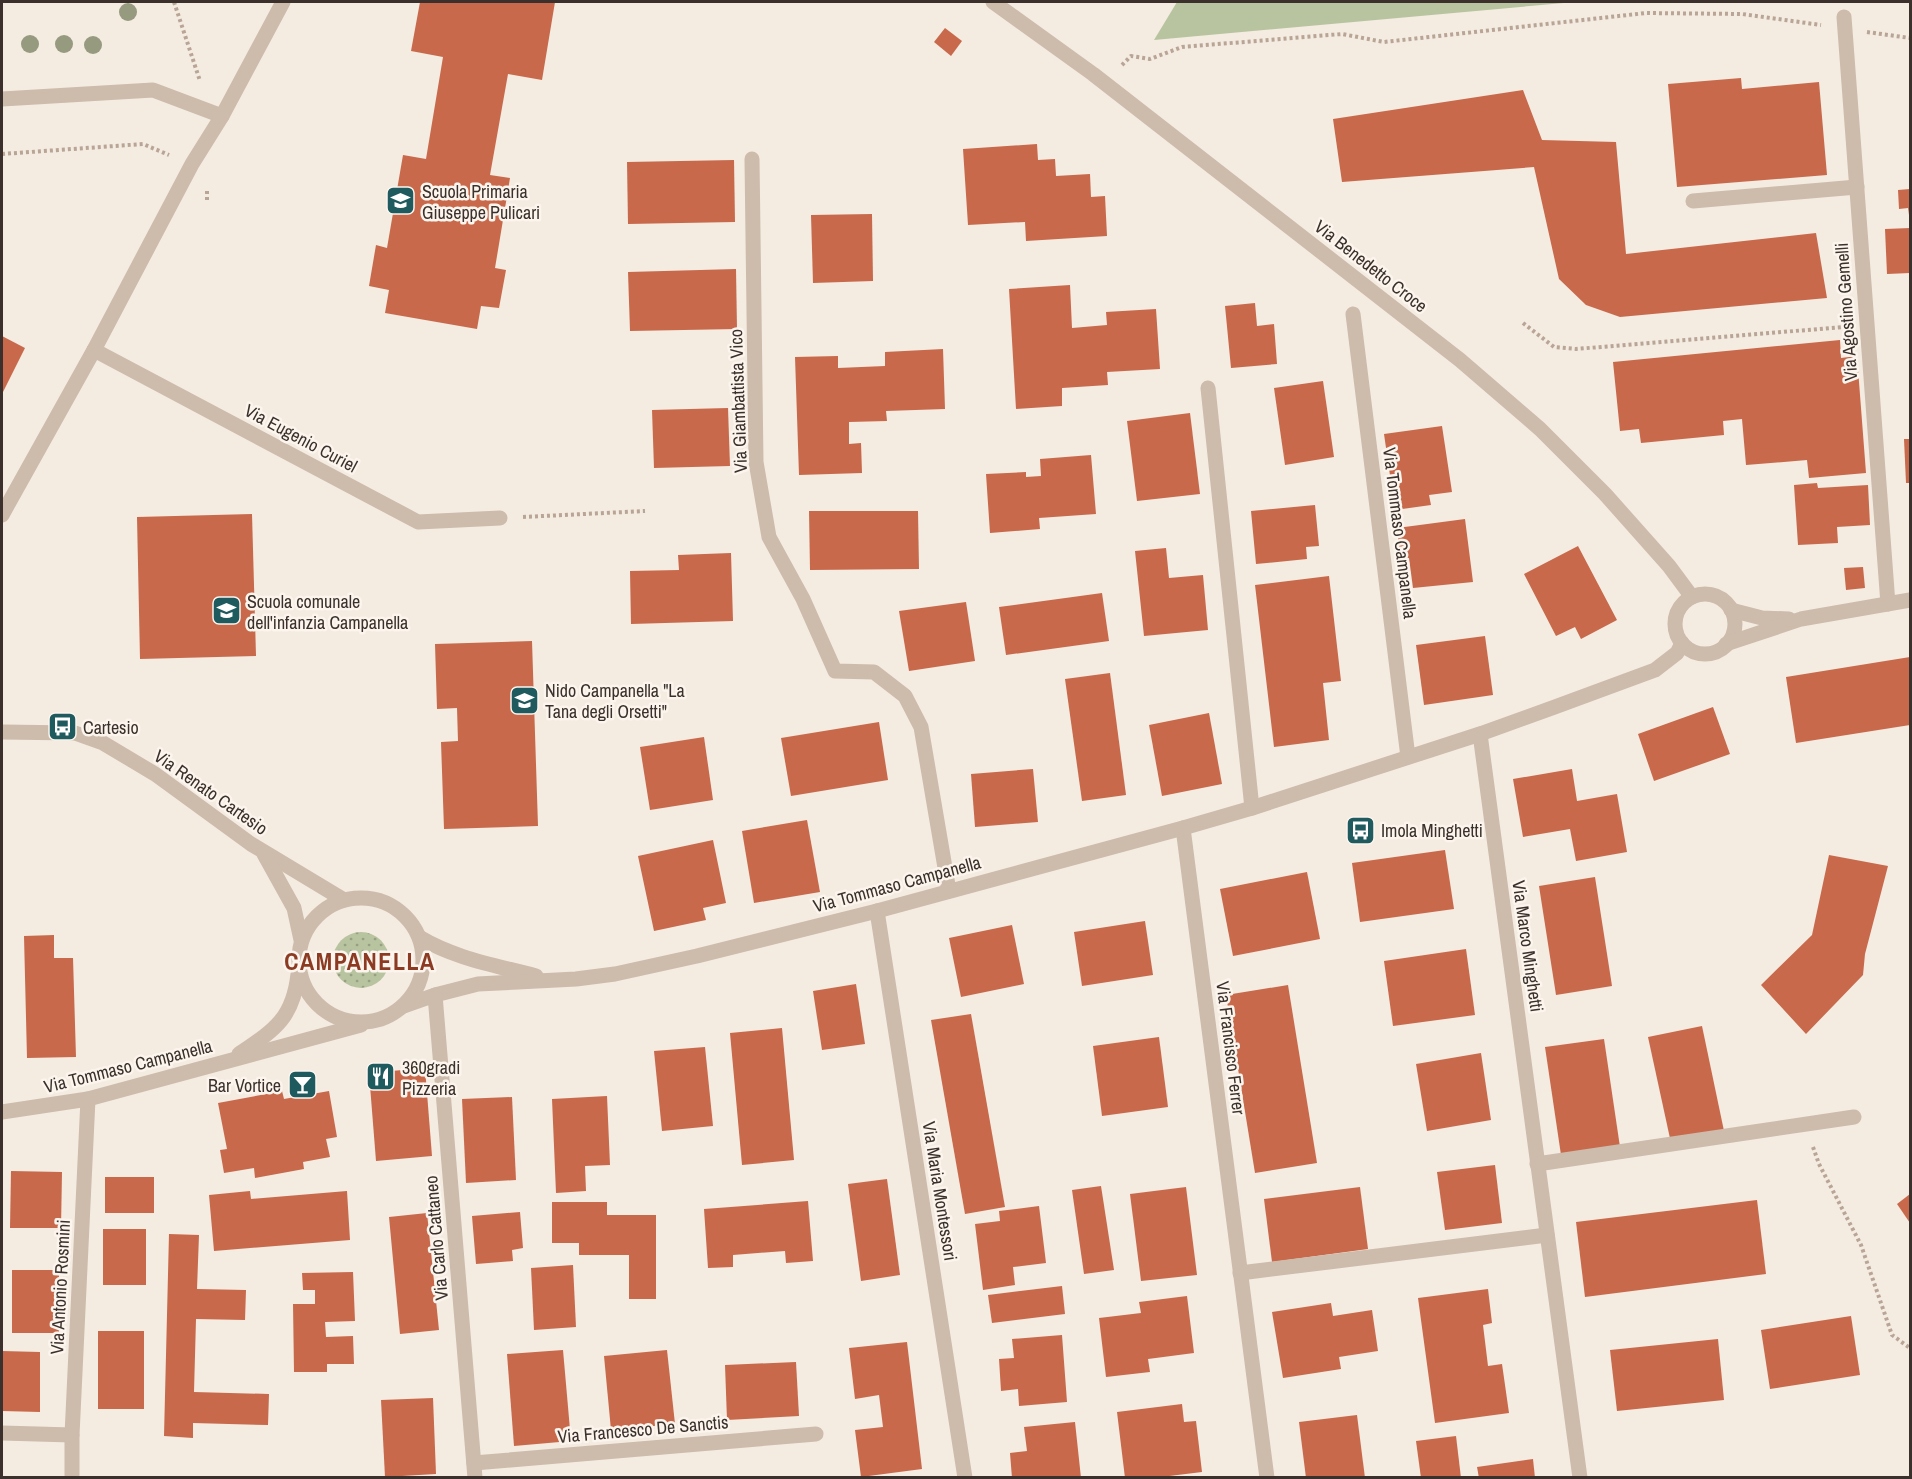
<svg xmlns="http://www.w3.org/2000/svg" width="1912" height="1479" font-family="'Archivo Narrow',sans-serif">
<defs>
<pattern id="grass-dots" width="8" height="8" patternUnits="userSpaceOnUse" patternTransform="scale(1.5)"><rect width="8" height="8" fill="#b8c4a0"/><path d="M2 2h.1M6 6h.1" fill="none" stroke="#97a083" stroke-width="1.8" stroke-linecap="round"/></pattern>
</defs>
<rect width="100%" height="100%" fill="#f4ebe1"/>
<!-- grass -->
<circle fill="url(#grass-dots)" cx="361" cy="960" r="28"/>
<!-- garden -->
<polygon fill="#b8c4a0" points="1177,2 1575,2 1154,40"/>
<!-- building -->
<g fill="#c8694b">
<polygon points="420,2 555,2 542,80 508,74 490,175 510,178 495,268 506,270 499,308 481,306 477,329 385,313 389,290 369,286 376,245 387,248 403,155 426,159 443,57 411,51"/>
<polygon points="945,28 962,41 951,56 934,42"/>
<polygon points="1741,78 1742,89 1819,82 1827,175 1677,187 1668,84"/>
<polygon points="1523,90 1542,140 1616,142 1626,254 1816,233 1827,298 1620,317 1586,305 1559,279 1534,167 1342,182 1333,119"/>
<polygon points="1037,144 1038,160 1055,159 1056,176 1090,174 1091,197 1105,196 1107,236 1026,241 1025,222 968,225 963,149"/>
<polygon points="734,160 735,222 628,224 627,162"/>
<polygon points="1910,189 1910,214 1909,215 1908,208 1899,209 1898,190"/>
<polygon points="872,214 873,281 813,283 811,215"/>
<polygon points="1910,228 1910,273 1887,274 1885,229"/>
<polygon points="736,269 737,329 630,331 628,272"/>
<polygon points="1070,285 1072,328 1107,325 1106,312 1156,309 1160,369 1107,372 1108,385 1062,388 1062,406 1016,409 1009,289"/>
<polygon points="1255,303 1257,326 1274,324 1277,364 1231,368 1225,306"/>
<polygon points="2,336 25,348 2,394"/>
<polygon points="1840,340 1841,358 1857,356 1866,473 1809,478 1807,460 1746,465 1742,419 1723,421 1724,435 1641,443 1639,429 1620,431 1613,362"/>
<polygon points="943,349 945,409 886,411 887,421 849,422 849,444 861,443 862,473 799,475 795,357 838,356 838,368 885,366 885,352"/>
<polygon points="1323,381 1334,457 1285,465 1274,388"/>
<polygon points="728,408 730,466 654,468 652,410"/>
<polygon points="1190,413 1200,494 1137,501 1127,421"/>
<polygon points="1442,426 1452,492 1429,495 1431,505 1395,510 1384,434"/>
<polygon points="1904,439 1910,439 1910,483 1906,483"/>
<polygon points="1091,455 1096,514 1039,518 1040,529 990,533 986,474 1026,472 1026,477 1041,476 1040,459"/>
<polygon points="1817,483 1818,488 1868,485 1870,525 1837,527 1838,543 1798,545 1794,485"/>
<polygon points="1315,505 1319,546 1306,547 1307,559 1256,564 1251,511"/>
<polygon points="809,511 918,511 919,569 810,570"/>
<polygon points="252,514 256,656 140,659 137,517"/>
<polygon points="1465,519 1473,582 1413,588 1409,558 1400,559 1397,528"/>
<polygon points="1578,546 1617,620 1581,639 1575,627 1556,636 1524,574"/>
<polygon points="1166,548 1169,578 1203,575 1208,630 1144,636 1135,551"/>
<polygon points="731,553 733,621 631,624 630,571 679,570 678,555"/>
<polygon points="1863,567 1865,588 1846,590 1844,568"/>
<polygon points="1329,576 1341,681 1323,683 1329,740 1274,747 1255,585"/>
<polygon points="1102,593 1109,641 1006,655 999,607"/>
<polygon points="966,602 975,661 909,671 899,611"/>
<polygon points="1485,636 1493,695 1424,705 1416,645"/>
<polygon points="532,641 538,826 444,829 441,742 458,741 457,708 437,709 435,644"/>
<polygon points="1910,657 1910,725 1796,743 1786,677"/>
<polygon points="1110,673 1126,795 1082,801 1065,679"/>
<polygon points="1713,707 1730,754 1654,781 1638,734"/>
<polygon points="1209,713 1222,784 1162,796 1149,725"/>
<polygon points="879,722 888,780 791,796 781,738"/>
<polygon points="704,737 713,800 650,810 640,747"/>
<polygon points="1033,769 1038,822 975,827 971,774"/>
<polygon points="1572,769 1577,801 1617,794 1627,852 1576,861 1570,829 1523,837 1513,779"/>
<polygon points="807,820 820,892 754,903 742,831"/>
<polygon points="713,840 726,903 703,908 706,920 654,931 638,856"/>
<polygon points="1445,850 1454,909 1360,922 1352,863"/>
<polygon points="1829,855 1888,866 1865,954 1863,975 1806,1034 1761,985 1812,935"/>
<polygon points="1307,872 1320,939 1233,956 1220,889"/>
<polygon points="1595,877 1612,986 1556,995 1539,886"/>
<polygon points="1145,921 1153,975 1082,986 1074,932"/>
<polygon points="1012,925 1024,984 961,997 949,938"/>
<polygon points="54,935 54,958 73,958 76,1057 27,1058 24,936"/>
<polygon points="1466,949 1475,1015 1393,1026 1384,961"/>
<polygon points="856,984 865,1044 822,1050 813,991"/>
<polygon points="1288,985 1317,1163 1255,1173 1226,995"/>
<polygon points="971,1014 1005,1207 965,1214 931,1020"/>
<polygon points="1702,1026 1724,1131 1671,1143 1648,1037"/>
<polygon points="782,1028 794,1160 742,1165 730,1033"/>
<polygon points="1159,1037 1168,1107 1102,1116 1093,1046"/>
<polygon points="1604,1039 1620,1147 1561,1155 1545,1047"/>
<polygon points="705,1047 713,1126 662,1131 654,1051"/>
<polygon points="1481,1053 1491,1120 1427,1131 1416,1064"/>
<polygon points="425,1068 432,1156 376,1161 369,1073"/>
<polygon points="282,1091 284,1099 329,1091 337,1137 326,1139 330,1157 303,1162 304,1169 255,1178 254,1168 224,1173 220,1150 227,1149 218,1103"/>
<polygon points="607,1096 610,1165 585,1166 586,1191 556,1193 552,1099"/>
<polygon points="512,1097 516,1180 466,1183 462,1099"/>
<polygon points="1495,1165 1502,1223 1445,1230 1437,1172"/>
<polygon points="11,1171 62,1172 61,1228 10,1228"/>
<rect x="105" y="1177" width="49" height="36"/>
<polygon points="887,1179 900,1275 861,1281 848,1184"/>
<polygon points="1101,1186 1114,1270 1084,1274 1072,1190"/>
<polygon points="1186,1187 1197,1275 1141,1281 1130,1194"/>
<polygon points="1360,1187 1368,1249 1272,1262 1264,1199"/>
<polygon points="250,1191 251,1199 347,1191 350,1240 214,1251 209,1195"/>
<polygon points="1910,1194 1910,1223 1897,1204"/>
<polygon points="1757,1200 1766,1274 1585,1297 1576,1222"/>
<polygon points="808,1201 813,1261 786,1263 785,1251 733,1255 733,1267 708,1268 704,1209"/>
<polygon points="552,1202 607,1202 607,1215 656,1215 656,1299 629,1299 629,1255 579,1255 579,1243 552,1243"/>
<polygon points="1039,1206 1046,1263 1013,1267 1015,1285 983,1290 975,1224 1000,1221 999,1211"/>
<polygon points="520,1212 523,1248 512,1250 513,1261 476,1264 472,1216"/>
<polygon points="427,1213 439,1330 400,1334 389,1217"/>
<rect x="103" y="1229" width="43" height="56"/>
<polygon points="169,1234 199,1235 197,1289 246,1290 245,1320 196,1319 194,1392 269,1394 268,1425 193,1423 193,1438 164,1436"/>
<polygon points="573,1265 576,1327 534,1330 531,1268"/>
<rect x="12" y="1270" width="47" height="63"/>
<polygon points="353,1272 355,1321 325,1322 326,1337 353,1336 354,1364 327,1364 327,1372 294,1372 293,1304 315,1304 315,1290 303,1290 302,1273"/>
<polygon points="1062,1286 1065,1314 992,1323 988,1295"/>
<polygon points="1488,1289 1492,1323 1483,1325 1488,1366 1502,1364 1509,1413 1435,1423 1418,1298"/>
<polygon points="1187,1296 1194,1353 1148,1359 1150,1372 1106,1377 1099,1318 1141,1313 1139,1302"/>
<polygon points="1331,1303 1333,1316 1372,1310 1378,1351 1339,1357 1341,1369 1283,1378 1272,1312"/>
<polygon points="1851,1316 1860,1375 1770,1389 1761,1330"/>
<rect x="98" y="1331" width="46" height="78"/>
<polygon points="1062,1335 1067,1402 1019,1406 1018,1389 1001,1391 999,1359 1014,1358 1012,1339"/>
<polygon points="1718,1339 1724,1400 1617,1411 1610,1350"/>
<polygon points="907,1342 922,1469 861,1477 855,1430 883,1427 879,1395 855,1399 849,1348"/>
<polygon points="563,1350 571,1441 514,1446 507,1354"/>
<polygon points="667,1350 675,1424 611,1430 604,1356"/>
<polygon points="2,1351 40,1352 40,1412 2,1411"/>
<polygon points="796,1362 799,1416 727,1420 725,1365"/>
<polygon points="433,1398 436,1474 385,1477 381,1400"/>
<polygon points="1182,1404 1184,1422 1196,1421 1202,1472 1153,1478 1125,1478 1117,1412"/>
<polygon points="1357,1415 1365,1478 1306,1478 1299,1422"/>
<polygon points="1075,1422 1081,1478 1012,1478 1010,1453 1027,1451 1024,1427"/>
<polygon points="1456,1436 1461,1478 1421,1478 1416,1441"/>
<polygon points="1533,1459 1535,1478 1479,1478 1477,1467"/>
</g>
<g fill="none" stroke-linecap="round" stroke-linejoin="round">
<!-- path -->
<g stroke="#b9a596" stroke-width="4" stroke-dasharray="3 3" stroke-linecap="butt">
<polyline points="174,2 200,81"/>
<polyline points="1867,32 1910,38"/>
<polyline points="1122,65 1131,56 1150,59 1182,47 1342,34 1384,42 1646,13 1742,14 1821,25"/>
<polyline points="2,154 143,144 169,155"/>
<polyline points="207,191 207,201"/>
<polyline points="1523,323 1554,347 1576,349 1843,327"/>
<polyline points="523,517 645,511"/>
<polyline points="1813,1147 1819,1164 1861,1245 1892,1335 1910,1348"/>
</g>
<!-- service -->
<polyline stroke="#cdbbac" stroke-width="15" points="1693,201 1857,187"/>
<!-- minor -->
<g stroke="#cdbbac" stroke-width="15">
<polyline points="993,2 1093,74 1460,360 1540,429 1605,494 1669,566 1692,597"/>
<polyline points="1844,17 1888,604"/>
<polyline points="2,99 153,90 222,116"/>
<polyline points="752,159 756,462 769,537 803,599 835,671 874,672 905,696 921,727 949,891"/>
<polyline points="1353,314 1408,757"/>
<polyline points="94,350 418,522 500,518"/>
<polyline points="1208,388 1252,808"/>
<polyline points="2,515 94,350 192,164 222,116 283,2"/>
<circle cx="1705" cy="624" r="30"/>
<polyline points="1731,610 1762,618 1789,619"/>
<polyline points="1726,644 1801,619 1910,600"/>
<polyline points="2,732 75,733 103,743 155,774 251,844 344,900"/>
<polyline points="1480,734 1580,1478"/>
<polyline points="1183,828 1267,1478"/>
<polyline points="264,854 294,908 301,940"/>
<polyline points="877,911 965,1478"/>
<path d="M 419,937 C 456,959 495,965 536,976"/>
<polyline points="435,995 478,984 576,979 615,974 697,956 877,911 1183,828 1252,808 1480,734 1552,708 1655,670 1677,653 1682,643"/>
<polyline points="1537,1164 1854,1117"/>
<polyline points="1240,1273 1547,1235"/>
<polyline points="2,1433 72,1435"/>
<polyline points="474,1463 816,1434"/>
<polyline points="72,1478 72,1435 88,1099"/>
</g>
<!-- tertiary -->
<g stroke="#cdbbac" stroke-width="15">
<circle cx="361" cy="960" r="62"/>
<polyline points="404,1006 435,995 475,1478"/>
<path d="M 239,1054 C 274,1030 293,1019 298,974"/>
<polyline points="2,1112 88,1099 361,1025"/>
</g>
</g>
<!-- trees -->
<g fill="#969b7f">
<circle cx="128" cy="12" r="9"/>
<circle cx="30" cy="44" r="9"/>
<circle cx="64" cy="44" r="9"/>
<circle cx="93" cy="45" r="9"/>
</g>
<!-- icons -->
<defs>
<symbol id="school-square" viewBox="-11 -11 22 22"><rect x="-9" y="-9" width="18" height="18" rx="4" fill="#1f5a5e" stroke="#fbf5ee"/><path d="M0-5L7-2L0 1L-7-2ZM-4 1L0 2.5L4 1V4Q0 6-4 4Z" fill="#fff"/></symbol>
<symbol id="bus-square" viewBox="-11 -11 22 22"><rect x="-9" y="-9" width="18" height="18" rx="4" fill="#1f5a5e" stroke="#fbf5ee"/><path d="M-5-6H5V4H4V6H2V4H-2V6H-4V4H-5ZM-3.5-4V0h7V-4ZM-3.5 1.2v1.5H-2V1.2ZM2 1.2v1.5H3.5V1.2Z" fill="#fff"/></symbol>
<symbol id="restaurant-square" viewBox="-11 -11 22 22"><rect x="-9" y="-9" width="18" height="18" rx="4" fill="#1f5a5e" stroke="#fbf5ee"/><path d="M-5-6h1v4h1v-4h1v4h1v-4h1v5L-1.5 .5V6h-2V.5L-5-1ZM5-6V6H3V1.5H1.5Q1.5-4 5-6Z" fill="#fff"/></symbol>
<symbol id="bar-square" viewBox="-11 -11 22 22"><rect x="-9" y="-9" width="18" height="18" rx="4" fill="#1f5a5e" stroke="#fbf5ee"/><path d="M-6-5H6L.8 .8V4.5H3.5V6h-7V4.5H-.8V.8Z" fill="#fff"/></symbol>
</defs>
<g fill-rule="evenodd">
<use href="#school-square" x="384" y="184" width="33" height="33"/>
<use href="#school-square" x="210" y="594" width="33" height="33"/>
<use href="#school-square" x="508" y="684" width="33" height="33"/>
<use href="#bus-square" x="46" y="710" width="33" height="33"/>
<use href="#bus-square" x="1344" y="814" width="33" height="33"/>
<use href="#restaurant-square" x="364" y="1060" width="33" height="33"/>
<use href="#bar-square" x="286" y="1068" width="33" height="33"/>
</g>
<g text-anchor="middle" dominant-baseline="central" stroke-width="5" stroke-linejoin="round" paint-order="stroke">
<!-- poi labels -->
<g font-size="18" fill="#3b302b" stroke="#fbf5ee" text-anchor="start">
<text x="422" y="191">Scuola Primaria<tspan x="422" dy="21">Giuseppe Pulicari</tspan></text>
<text x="247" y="601">Scuola comunale<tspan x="247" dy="21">dell'infanzia Campanella</tspan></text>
<text x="545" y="690">Nido Campanella "La<tspan x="545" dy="21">Tana degli Orsetti"</tspan></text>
<text x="83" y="727">Cartesio</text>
<text x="1381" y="830">Imola Minghetti</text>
<text x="402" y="1067">360gradi<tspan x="402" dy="21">Pizzeria</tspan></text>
<text x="281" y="1085" text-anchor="end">Bar Vortice</text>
</g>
<!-- street labels -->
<g font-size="18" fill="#3b302b" stroke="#fbf5ee">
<text transform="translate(1371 266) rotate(38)">Via Benedetto Croce</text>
<text transform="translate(1846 312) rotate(-94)">Via Agostino Gemelli</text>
<text transform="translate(738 401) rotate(-92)">Via Giambattista Vico</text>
<text transform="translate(301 438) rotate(28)">Via Eugenio Curiel</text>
<text transform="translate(1400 533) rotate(83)">Via Tommaso Campanella</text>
<text transform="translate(211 792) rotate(35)">Via Renato Cartesio</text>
<text transform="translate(897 884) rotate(-15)">Via Tommaso Campanella</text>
<text transform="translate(1528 946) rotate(82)">Via Marco Minghetti</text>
<text transform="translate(1231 1048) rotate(83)">Via Francisco Ferrer</text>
<text transform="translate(128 1066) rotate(-14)">Via Tommaso Campanella</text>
<text transform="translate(940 1191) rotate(81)">Via Maria Montessori</text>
<text transform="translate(436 1238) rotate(-95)">Via Carlo Cattaneo</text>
<text transform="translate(60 1287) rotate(-87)">Via Antonio Rosmini</text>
<text transform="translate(643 1429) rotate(-5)">Via Francesco De Sanctis</text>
</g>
<!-- district labels -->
<g font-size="24" font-weight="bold" letter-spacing="1.5" fill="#8c3b22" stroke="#fbf5ee">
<text x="360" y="961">CAMPANELLA</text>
</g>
</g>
<!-- border -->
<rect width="1912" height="1479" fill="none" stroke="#3b302b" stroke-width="6"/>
</svg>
